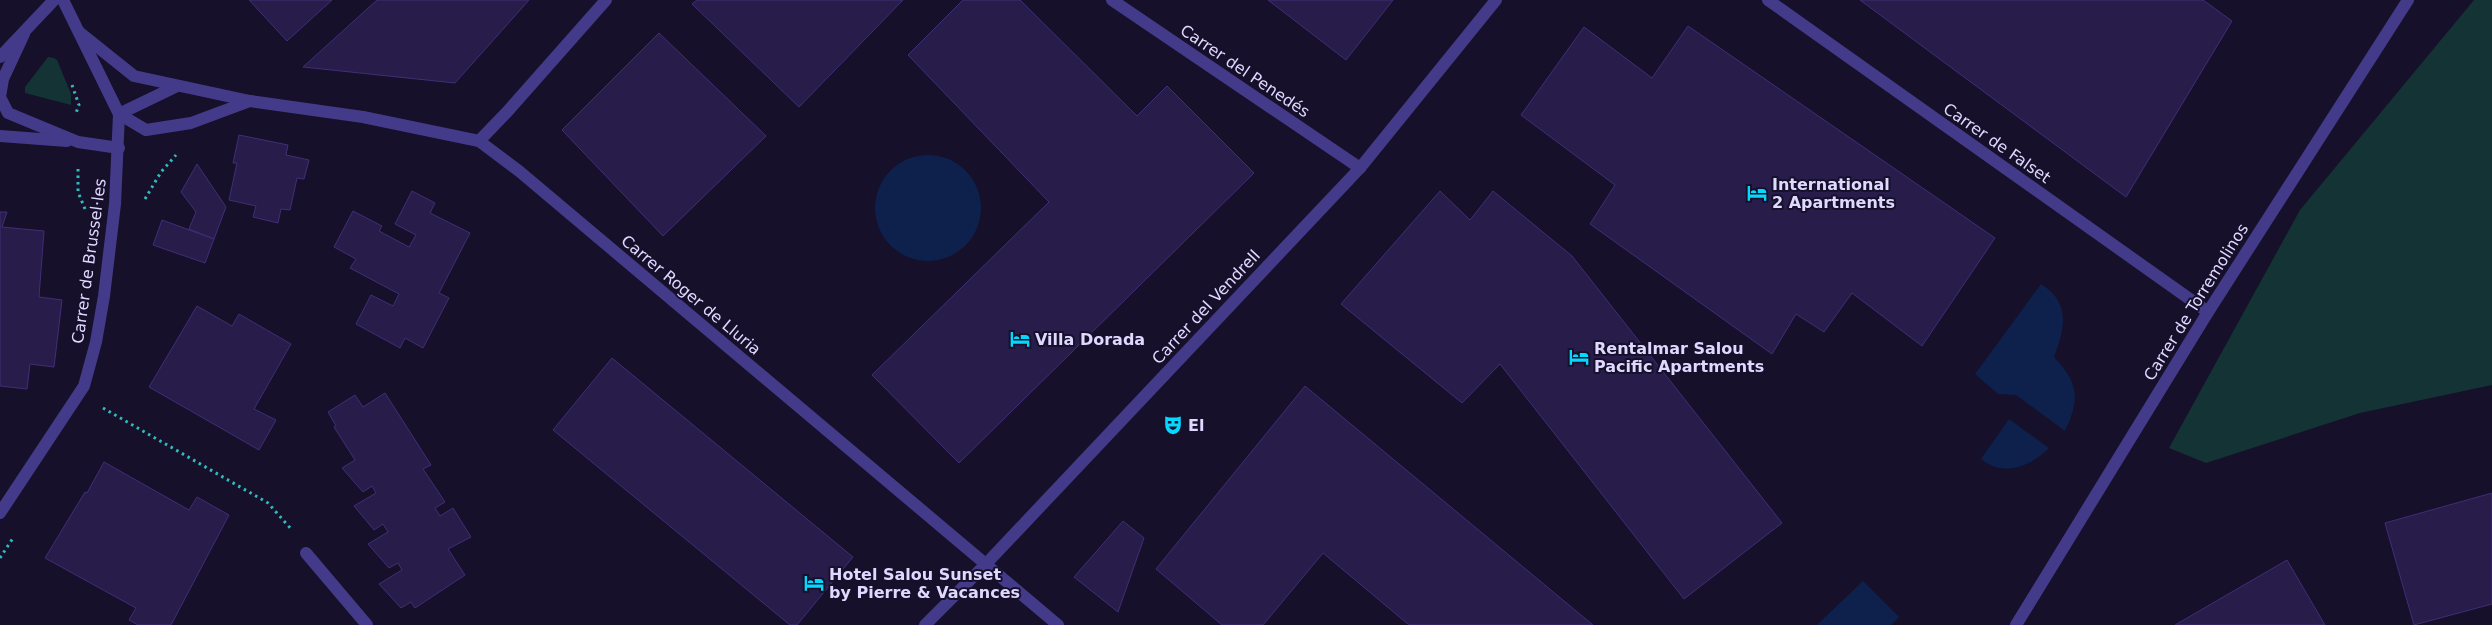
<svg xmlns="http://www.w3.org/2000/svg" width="2492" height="625" font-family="'DejaVu Sans',sans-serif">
<rect width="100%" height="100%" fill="#16102a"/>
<!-- green -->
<g fill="#133334">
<polygon points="2474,0 2492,0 2492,385 2360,413 2206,463 2169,448 2300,210"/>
<polygon points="48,57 54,58 57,60 71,94 71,105 25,93 25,87"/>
</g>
<!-- water -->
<g fill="#0d214c">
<circle cx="928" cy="208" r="53"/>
<path d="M 2041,284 C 2071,303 2065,328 2054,357 C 2079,383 2080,399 2065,431 L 2016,395 L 1998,394 L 1975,374 Z"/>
<path d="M 2009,419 L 2049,448 C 2031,466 2004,478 1981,459 Z"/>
<polygon points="1863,581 1899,617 1891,625 1817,625"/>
</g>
<!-- building -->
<g fill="#281c4b" stroke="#412e77">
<polygon points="249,0 332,0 287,41"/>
<polygon points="377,0 529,0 455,83 303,67"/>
<polygon points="697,0 903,0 799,107 692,4"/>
<polygon points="963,0 1020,0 1137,116 1167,86 1254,173 959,463 872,375 1049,202 908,55"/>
<polygon points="1268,0 1393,0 1346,60"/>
<polygon points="1860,0 2203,0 2232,21 2126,197"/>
<polygon points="1688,26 1995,238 1922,346 1852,293 1824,332 1796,314 1772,354 1590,224 1615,185 1521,115 1584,27 1652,78"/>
<polygon points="659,33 766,136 663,236 562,130"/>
<polygon points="239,135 288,145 286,155 309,160 304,179 297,178 290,210 281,209 278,223 253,217 256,206 229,200 237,163 233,163"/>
<polygon points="197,164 226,207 214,239 189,229 196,212 181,192"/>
<polygon points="412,191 435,203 430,213 470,233 439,293 449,298 423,348 405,338 400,348 356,324 371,295 393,306 399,294 350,268 356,259 334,247 353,211 382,226 379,231 409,247 416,235 395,224"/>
<polygon points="1440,191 1470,220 1493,191 1572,256 1782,523 1684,599 1500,364 1462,403 1341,304"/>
<polygon points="0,212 7,212 2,227 44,231 39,297 62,300 54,367 30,364 27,389 0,386"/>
<polygon points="162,220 214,239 205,263 153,245"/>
<polygon points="197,306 232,326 239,314 291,344 254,409 276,420 259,450 149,387"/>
<polygon points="612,358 853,557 797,625 790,625 553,430"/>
<polygon points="1305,386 1593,625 1409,625 1323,553 1263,625 1222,625 1156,569"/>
<polygon points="385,393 431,465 423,469 445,502 435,508 440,516 453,508 471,537 448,549 465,575 415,608 411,602 401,608 379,584 402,570 398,563 389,568 368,544 388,532 383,524 374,530 354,506 376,493 372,486 363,492 342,468 355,460 334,427 336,426 328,412 355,395 363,407"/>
<polygon points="104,462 189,510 197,497 229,515 171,625 138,625 129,620 136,608 45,558 85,492 87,493"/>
<polygon points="2492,493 2492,604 2414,625 2385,523"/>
<polygon points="1123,521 1144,538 1118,612 1074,577"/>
<polygon points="2287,560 2325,625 2175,625"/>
</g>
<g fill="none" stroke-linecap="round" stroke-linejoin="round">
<!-- path -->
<g stroke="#30bcbb" stroke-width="3" stroke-dasharray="2.5 4" stroke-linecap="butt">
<polyline points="72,85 79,105 76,113"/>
<polyline points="78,169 78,192 85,209"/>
<polyline points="145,199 161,172 176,155"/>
<polyline points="103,408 268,503 292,530"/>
<polyline points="0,558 13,538"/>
</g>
<!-- minor -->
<g stroke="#433b89" stroke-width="12">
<polyline points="1112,0 1360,168"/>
<polyline points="1768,0 2208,312"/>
<polyline points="79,32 134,76 250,101 363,117 479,141 519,171 1058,625"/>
<polyline points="24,34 3,79 0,97 8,113 78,142 119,148"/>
<polyline points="0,57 54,0"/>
<polyline points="119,114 146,130 191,123 250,101"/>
<polyline points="119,114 177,86"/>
<polyline points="0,136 67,141"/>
<polyline points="479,141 507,112 606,0"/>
<polyline points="0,513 84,386 96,342 104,296 115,204 119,114 63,0"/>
<polyline points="306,553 367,625"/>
<polyline points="925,625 985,565 1360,168 1496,0"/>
<polyline points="2016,625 2208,312 2408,0"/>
</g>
</g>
<!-- icons -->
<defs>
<symbol id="hotel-bare" viewBox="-9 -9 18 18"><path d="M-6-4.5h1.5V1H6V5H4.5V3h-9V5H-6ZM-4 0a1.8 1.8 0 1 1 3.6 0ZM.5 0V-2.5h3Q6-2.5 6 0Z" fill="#05d8ff" stroke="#16102a" stroke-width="2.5" paint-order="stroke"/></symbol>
<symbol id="theatre-bare" viewBox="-9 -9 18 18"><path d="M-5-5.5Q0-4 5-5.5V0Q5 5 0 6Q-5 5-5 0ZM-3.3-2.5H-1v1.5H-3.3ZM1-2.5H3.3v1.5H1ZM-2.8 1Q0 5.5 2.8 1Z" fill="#05d8ff" stroke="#16102a" stroke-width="2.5" paint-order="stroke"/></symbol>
</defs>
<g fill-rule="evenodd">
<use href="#hotel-bare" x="1743" y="179" width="28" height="28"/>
<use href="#hotel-bare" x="1006" y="325" width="28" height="28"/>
<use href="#hotel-bare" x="1565" y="343" width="28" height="28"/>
<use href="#theatre-bare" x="1159" y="411" width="28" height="28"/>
<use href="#hotel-bare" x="800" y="569" width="28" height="28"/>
</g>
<g text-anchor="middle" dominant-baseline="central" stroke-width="4" stroke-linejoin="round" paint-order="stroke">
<!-- street labels -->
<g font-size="16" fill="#dfd9ff" stroke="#16102a">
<text transform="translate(1245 71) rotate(34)">Carrer del Penedés</text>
<text transform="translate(1997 143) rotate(35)">Carrer de Falset</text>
<text transform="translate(89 261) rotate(-82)">Carrer de Brussel·les</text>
<text transform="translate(691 295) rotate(40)">Carrer Roger de Lluria</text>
<text transform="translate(2196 302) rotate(-58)">Carrer de Torremolinos</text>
<text transform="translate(1206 307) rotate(-47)">Carrer del Vendrell</text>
</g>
<!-- poi labels -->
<g font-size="16" font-weight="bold" fill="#dfd9ff" stroke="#16102a" text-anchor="start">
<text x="1772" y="184">International<tspan x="1772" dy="18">2 Apartments</tspan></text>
<text x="1035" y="339">Villa Dorada</text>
<text x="1594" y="348">Rentalmar Salou<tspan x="1594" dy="18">Pacific Apartments</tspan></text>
<text x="1188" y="425">El</text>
<text x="829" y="574">Hotel Salou Sunset<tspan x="829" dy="18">by Pierre &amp; Vacances</tspan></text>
</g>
</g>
</svg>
